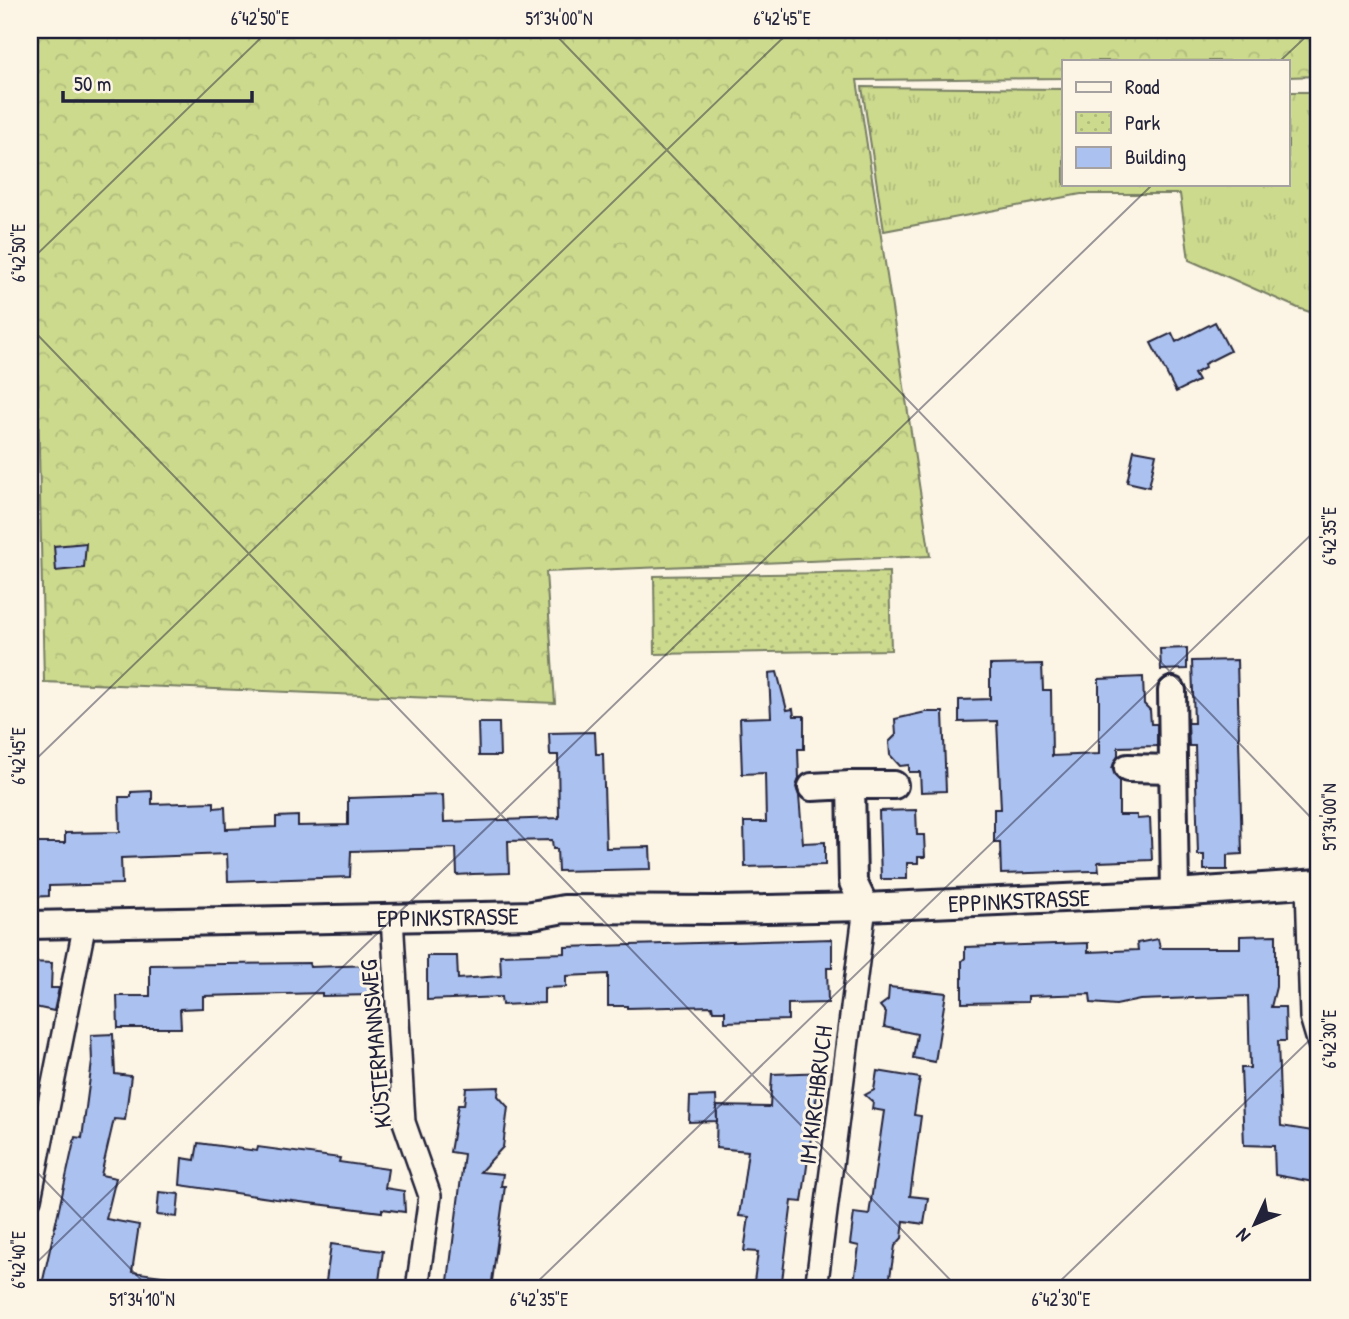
<svg xmlns="http://www.w3.org/2000/svg" width="1349" height="1319" font-family="'Patrick Hand',sans-serif">
<defs>
<pattern id="grass-tufts" width="24" height="20" patternUnits="userSpaceOnUse" patternTransform="scale(1.75)"><rect width="24" height="20" fill="#ccda8d"/><path d="M3 7l-1-3M5 7V3M7 7l1-3M15 17l-1-3M17 17v-4M19 17l1-3" fill="none" stroke="#afbb7b"/></pattern>
<pattern id="forest-crowns" width="20" height="18" patternUnits="userSpaceOnUse" patternTransform="scale(1.75)"><rect width="20" height="18" fill="#ccda8d"/><path d="M2 6a3 3 0 1 1 6 0M12 15a3 3 0 1 1 6 0" fill="none" stroke="#afbb7b"/></pattern>
<pattern id="park-dots" width="8" height="8" patternUnits="userSpaceOnUse" patternTransform="scale(1.75)"><rect width="8" height="8" fill="#ccda8d"/><path d="M2 2h.1M6 6h.1" fill="none" stroke="#afbb7b" stroke-width="1.8" stroke-linecap="round"/></pattern>
</defs>
<rect width="100%" height="100%" fill="#fcf5e5"/>
<filter id="ink" filterUnits="userSpaceOnUse"><feTurbulence type="fractalNoise" baseFrequency=".0143" numOctaves="2"/><feDisplacementMap in="SourceGraphic" scale="14" xChannelSelector="R" yChannelSelector="G"/><feConvolveMatrix kernelMatrix="1 2 1 2 8 2 1 2 1" color-interpolation-filters="sRGB"/></filter>
<g filter="url(#ink)">
<!-- grass -->
<polygon fill="url(#grass-tufts)" stroke="#777e64" stroke-width="2" points="862,87 1064,89 1064,184 1288,184 1288,92 1319,92 1319,315 1298,308 1189,260 1180,194 1081,194 884,231"/>
<!-- forest -->
<polygon fill="url(#forest-crowns)" stroke="#777e64" stroke-width="2" points="30,30 1319,30 1319,76 1288,77 1288,61 1064,61 1064,78 857,80 930,556 546,572 555,703 44,682"/>
<!-- park -->
<polygon fill="url(#park-dots)" stroke="#777e64" stroke-width="2" points="889,572 891,650 655,654 654,576"/>
<!-- building -->
<g fill="#abc1ef" stroke="#22223b" stroke-width="2">
<polygon points="1215,322 1230,351 1204,364 1205,368 1194,374 1198,381 1176,392 1151,343 1172,333 1176,342"/>
<polygon points="1134,450 1156,454 1149,487 1127,482"/>
<polygon points="86,543 84,568 56,571 54,546"/>
<polygon points="1187,648 1187,669 1161,670 1160,649"/>
<polygon points="1237,660 1242,854 1227,855 1227,870 1204,870 1204,855 1198,855 1195,746 1189,746 1188,723 1194,723 1192,661"/>
<polygon points="1042,664 1043,690 1051,690 1052,756 1099,754 1099,679 1143,677 1144,704 1150,710 1151,724 1157,724 1157,746 1118,747 1118,756 1112,768 1119,780 1119,815 1137,815 1137,819 1150,818 1152,860 1098,862 1099,871 1091,871 1001,874 1000,842 994,842 994,809 1001,809 997,721 959,722 959,700 990,699 990,665"/>
<polygon points="777,672 787,710 793,709 794,716 804,716 804,749 798,749 799,779 796,787 799,796 803,843 825,842 825,865 745,867 744,822 766,822 765,773 742,774 740,718 771,717 769,673"/>
<polygon points="926,712 943,712 946,791 921,792 920,772 909,772 909,765 900,766 890,755 889,742 896,735 895,719"/>
<polygon points="478,723 499,723 500,756 479,756"/>
<polygon points="595,732 596,754 603,754 606,848 650,847 651,869 558,871 557,849 553,849 552,840 508,841 509,873 473,874 457,875 456,848 351,851 350,877 228,881 227,854 121,858 122,884 49,886 49,896 30,897 30,843 65,843 65,833 120,832 119,797 131,797 131,792 152,791 152,804 214,802 214,808 225,807 226,829 276,827 276,817 298,816 298,826 348,825 348,798 443,795 444,822 559,818 558,755 550,755 549,733"/>
<polygon points="916,810 917,835 924,835 925,857 918,857 918,863 907,863 907,879 881,879 879,811"/>
<polygon points="1276,935 1276,987 1271,1007 1285,1007 1286,1041 1278,1041 1281,1126 1319,1132 1319,1183 1275,1175 1274,1146 1244,1145 1241,1068 1250,1068 1248,996 1140,1000 1116,1005 1091,1003 1090,994 1028,996 1028,1002 962,1003 962,961 965,958 965,947 1088,943 1088,952 1138,950 1137,943 1158,939 1160,948 1240,948 1240,936"/>
<polygon points="832,939 832,968 827,968 828,1003 788,1004 788,1020 725,1022 725,1011 713,1011 712,1006 627,1008 627,1006 608,1006 608,974 566,976 566,987 544,988 544,1003 502,1005 501,997 427,1000 427,956 457,956 458,979 501,976 500,955 565,953 565,947"/>
<polygon points="30,962 52,963 51,988 59,988 54,1011 30,1006"/>
<polygon points="309,963 310,967 374,965 375,995 322,996 322,993 203,996 203,1008 180,1009 181,1028 118,1028 117,996 150,996 150,965"/>
<polygon points="889,987 946,993 935,1062 913,1058 917,1034 884,1027 886,1013 880,1006 888,1000"/>
<polygon points="113,1034 115,1074 131,1076 125,1120 114,1119 101,1175 116,1178 106,1219 139,1225 132,1272 170,1277 169,1289 41,1289 75,1137 82,1138 92,1062 91,1035"/>
<polygon points="877,1071 920,1078 914,1115 921,1116 910,1196 928,1198 924,1224 904,1221 902,1238 895,1246 888,1289 853,1289 859,1246 850,1244 854,1213 869,1215 884,1111 872,1109 873,1102 865,1095 874,1090"/>
<polygon points="827,1072 824,1094 817,1094 802,1202 792,1201 781,1289 753,1289 758,1252 744,1251 749,1217 739,1216 748,1151 716,1148 717,1106 770,1107 772,1074"/>
<polygon points="499,1087 498,1096 508,1107 503,1147 480,1172 503,1174 501,1186 505,1186 491,1289 447,1289 464,1154 450,1152 458,1105 464,1105 466,1088"/>
<polygon points="716,1096 717,1121 689,1122 690,1097"/>
<polygon points="198,1143 257,1151 258,1147 340,1158 339,1162 388,1169 385,1188 404,1191 405,1212 382,1209 382,1212 276,1199 180,1185 182,1158 195,1160"/>
<polygon points="159,1192 179,1194 177,1217 157,1215"/>
<polygon points="331,1244 383,1251 378,1289 325,1289"/>
</g>
<g fill="none" stroke-linecap="round" stroke-linejoin="round">
<defs>
<g id="minor">
<polyline points="1307,885 1311,1017 1319,1044"/>
<polyline points="392,917 404,1122 430,1196 417,1289"/>
<polyline points="30,1199 85,923"/>
<polyline points="816,1289 865,907"/>
</g>
<g id="tertiary">
<polyline points="1172,691 1175,893"/>
<polyline points="1128,768 1173,769"/>
<polyline points="851,785 894,785"/>
<polyline points="812,787 851,785 853,882 865,907"/>
<path id="s1" d="M 30,925 L 532,915 L 564,909 L 718,910 L 865,907 L 1175,893 L 1319,883"/>
</g>
</defs>
<!-- minor casing -->
<use href="#minor" stroke="#22223b" stroke-width="26"/>
<!-- tertiary casing -->
<use href="#tertiary" stroke="#22223b" stroke-width="32"/>
<!-- minor -->
<use href="#minor" stroke="#fcf5e5" stroke-width="21"/>
<!-- tertiary -->
<use href="#tertiary" stroke="#fcf5e5" stroke-width="26"/>
</g>
</g>
<!-- ticks -->
<path fill="none" stroke="#22223b" stroke-width="2" stroke-opacity="0.45" d="M 551,30 L 1319,826M 1280,61 L 1313,30M 30,261 L 269,30M 30,327 L 959,1289M 30,765 L 791,30M 30,1165 L 150,1289M 30,1269 L 1153,184M 530,1289 L 1319,527M 1052,1289 L 1319,1031"/>
<g text-anchor="middle" dominant-baseline="central" stroke-width="6" stroke-linejoin="round" paint-order="stroke">
<!-- street labels -->
<g font-size="24" fill="#22223b" stroke="#fcf5e5">
<text stroke="none"><textPath href="#s1" startOffset="990">EPPINKSTRASSE</textPath></text>
<text stroke="none"><textPath href="#s1" startOffset="418">EPPINKSTRASSE</textPath></text>
<text transform="translate(375 1044) rotate(-95)">KÜSTERMANNSWEG</text>
<text transform="translate(815 1095) rotate(-83)">IM KIRCHBRUCH</text>
</g>
</g>
<!-- margin -->
<rect width="1349" height="1319" fill="none" stroke="#fcf5e5" stroke-width="77"/>
<!-- legend -->
<rect x="1062" y="60" width="228" height="126" fill="#fcf5e5" stroke="#a5a1a1" stroke-width="2"/>
<rect x="1076" y="82" width="35" height="10" fill="#fcf5e5" stroke="#a5a1a1" stroke-width="2"/>
<text x="1125" y="94" font-size="21" fill="#22223b">Road</text>
<rect x="1076" y="112" width="35" height="21" fill="url(#park-dots)" stroke="#a5a1a1" stroke-width="2"/>
<text x="1125" y="130" font-size="21" fill="#22223b">Park</text>
<rect x="1076" y="147" width="35" height="21" fill="#abc1ef" stroke="#a5a1a1" stroke-width="2"/>
<text x="1125" y="164" font-size="21" fill="#22223b">Building</text>
<!-- north arrow -->
<g transform="translate(1255 1224) rotate(226)" stroke="#fcf5e5" stroke-width="5" paint-order="stroke">
<path d="M0-5L12 26L0 18L-12 26Z" fill="#22223b"/>
<text y="-10" font-size="19" font-weight="bold" text-anchor="middle" fill="#22223b">N</text>
</g>
<!-- scale -->
<path d="M63 91v10h189v-10" fill="none" stroke="#22223b" stroke-width="3.5"/>
<text x="74" y="91" font-size="21" fill="#22223b" stroke="#fcf5e5" stroke-width="5" paint-order="stroke">50 m</text>
<rect x="38" y="38" width="1272" height="1242" fill="none" stroke="#22223b" stroke-width="2.5"/>
<g font-size="18" text-anchor="middle" fill="#22223b">
<text x="260" y="25">6°42'50"E</text>
<text x="559" y="25">51°34'00"N</text>
<text x="782" y="25">6°42'45"E</text>
<text transform="translate(19 253) rotate(-90)" y="6">6°42'50"E</text>
<text transform="translate(1330 536) rotate(-90)" y="6">6°42'35"E</text>
<text transform="translate(19 756) rotate(-90)" y="6">6°42'45"E</text>
<text transform="translate(1330 817) rotate(-90)" y="6">51°34'00"N</text>
<text transform="translate(1330 1039) rotate(-90)" y="6">6°42'30"E</text>
<text transform="translate(19 1260) rotate(-90)" y="6">6°42'40"E</text>
<text x="142" y="1306">51°34'10"N</text>
<text x="539" y="1306">6°42'35"E</text>
<text x="1061" y="1306">6°42'30"E</text>
</g>
</svg>
